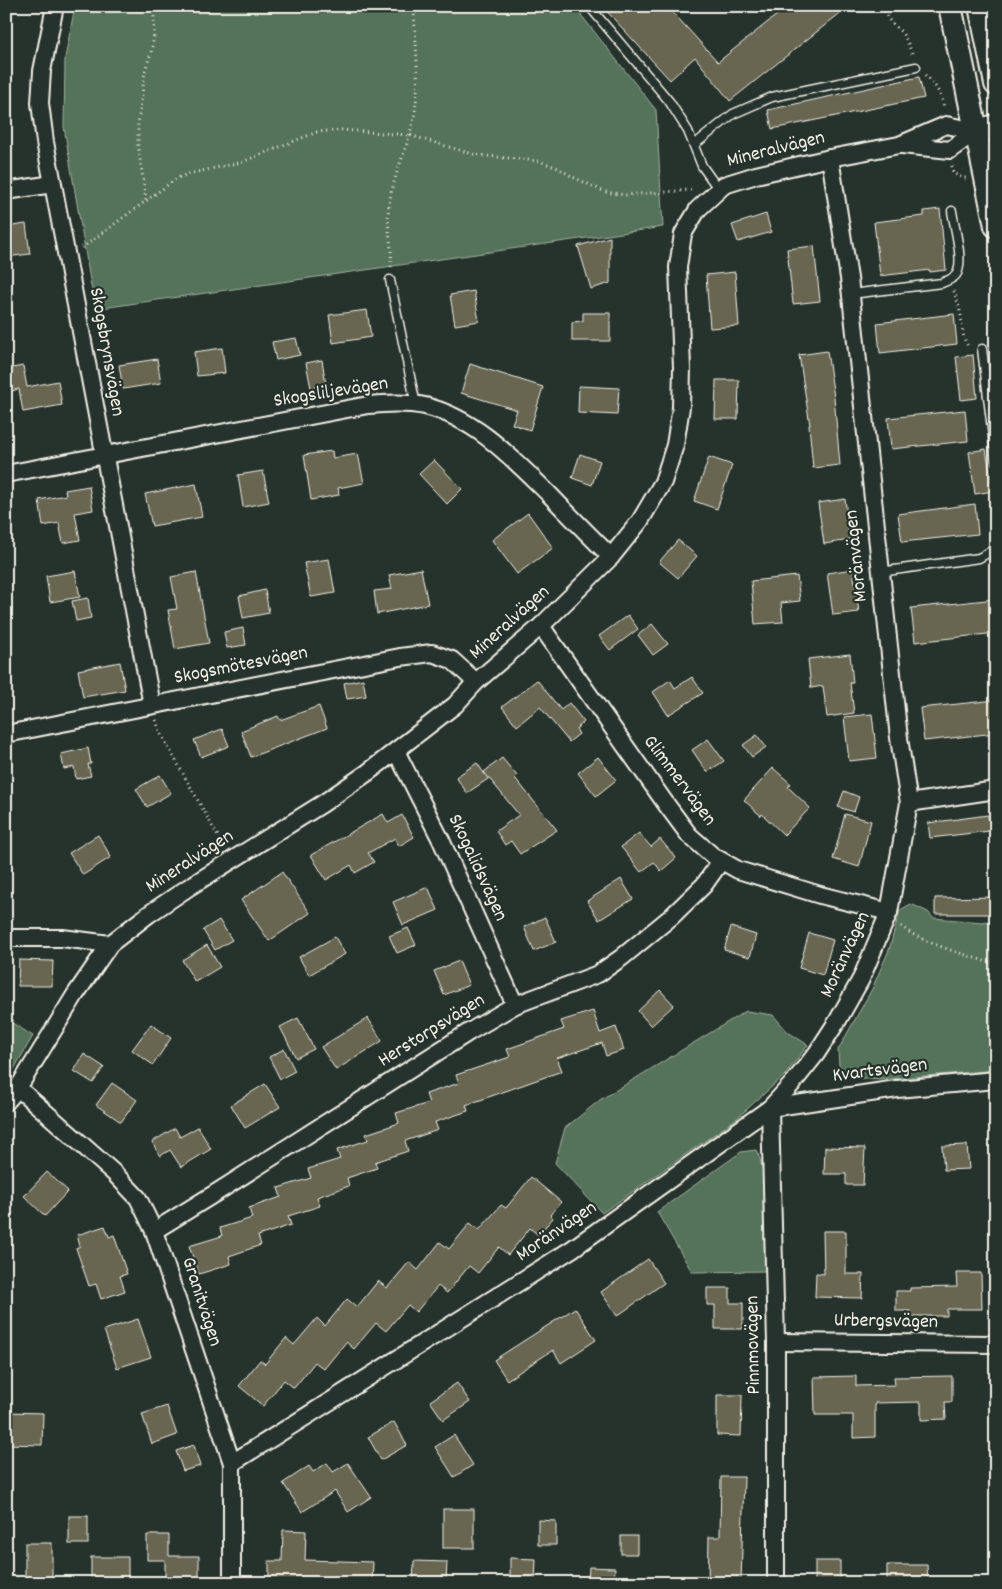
<svg xmlns="http://www.w3.org/2000/svg" width="1002" height="1589" font-family="Dekko,sans-serif">
<rect width="100%" height="100%" fill="#26332d"/>
<filter id="ink" filterUnits="userSpaceOnUse"><feTurbulence type="fractalNoise" baseFrequency=".02" numOctaves="2"/><feDisplacementMap in="SourceGraphic" scale="10" xChannelSelector="R" yChannelSelector="G"/><feConvolveMatrix kernelMatrix="1 2 1 2 8 2 1 2 1" color-interpolation-filters="sRGB"/></filter>
<g filter="url(#ink)">
<!-- green -->
<g fill="#55725a" stroke="#a4b2a1">
<polygon points="75,6 574,6 656,110 663,227 95,309 64,127 65,58"/>
<polygon points="911,904 928,912 933,918 982,922 996,920 996,1070 890,1079 856,1078 847,1074 839,1066 838,1050 872,989 889,950 900,910"/>
<polygon points="746,1011 773,1015 788,1032 808,1045 785,1075 736,1119 602,1213 555,1163 565,1128 600,1100"/>
<polygon points="6,1019 33,1036 14,1069 6,1063"/>
<path d="M 756,1150 C 770,1174 767,1241 767,1271 L 692,1272 L 657,1212 L 741,1152 Z"/>
</g>
<!-- building -->
<g fill="#676651" stroke="#f4f1e8">
<polygon points="602,6 667,6 718,62 788,6 849,6 730,101 695,57 670,80"/>
<polygon points="919,77 924,98 772,129 768,110"/>
<polygon points="940,209 946,270 930,272 930,270 880,276 874,222 924,216 924,211"/>
<polygon points="766,214 771,232 738,242 732,225"/>
<polygon points="26,224 30,254 6,257 6,227"/>
<polygon points="610,237 610,283 591,289 578,246"/>
<polygon points="814,246 820,301 793,304 787,249"/>
<polygon points="735,272 739,326 710,328 706,275"/>
<polygon points="474,291 479,321 455,325 450,295"/>
<polygon points="367,310 371,337 333,343 329,315"/>
<polygon points="583,313 610,313 610,341 572,341 572,322 583,321"/>
<polygon points="954,314 957,344 880,353 877,323"/>
<polygon points="296,338 300,355 276,360 272,342"/>
<polygon points="222,348 225,373 197,376 194,352"/>
<polygon points="827,351 834,397 840,465 813,468 809,425 810,425 799,355"/>
<polygon points="973,355 977,398 961,400 956,357"/>
<polygon points="157,359 161,383 123,389 119,365"/>
<polygon points="322,360 326,385 311,388 306,363"/>
<polygon points="470,364 543,387 530,430 512,424 517,410 461,393"/>
<polygon points="23,366 27,387 58,381 62,405 23,412 19,389 11,391 7,369"/>
<polygon points="716,380 739,380 738,419 715,419"/>
<polygon points="579,386 619,388 617,415 578,413"/>
<polygon points="965,410 968,441 891,449 888,418"/>
<polygon points="986,449 993,491 975,494 969,452"/>
<polygon points="332,451 333,458 358,454 364,483 338,488 339,495 311,500 304,455"/>
<polygon points="580,454 600,461 592,485 572,478"/>
<polygon points="709,457 732,465 717,509 694,501"/>
<polygon points="434,460 462,489 447,504 419,474"/>
<polygon points="263,471 269,502 243,507 238,475"/>
<polygon points="196,484 202,517 152,526 145,494"/>
<polygon points="89,486 93,510 75,513 80,540 63,543 59,523 43,526 39,500 66,495 65,490"/>
<polygon points="845,499 850,540 824,544 818,503"/>
<polygon points="975,504 978,534 902,542 898,514"/>
<polygon points="528,513 553,548 517,574 492,540"/>
<polygon points="678,540 697,556 678,578 659,562"/>
<polygon points="329,559 335,593 311,597 304,563"/>
<polygon points="421,569 428,604 377,614 374,591 392,589 389,575"/>
<polygon points="853,569 859,612 833,615 827,573"/>
<polygon points="75,571 80,597 50,602 46,576"/>
<polygon points="196,572 209,643 175,649 168,610 177,609 171,577"/>
<polygon points="797,576 800,601 781,603 783,622 755,624 751,581"/>
<polygon points="265,590 269,613 243,618 239,596"/>
<polygon points="88,598 91,618 76,621 72,601"/>
<polygon points="996,599 996,633 915,642 911,608"/>
<polygon points="628,615 638,629 610,650 599,636"/>
<polygon points="652,624 668,644 653,655 638,635"/>
<polygon points="243,628 246,645 227,648 224,632"/>
<polygon points="850,654 853,683 850,683 854,713 827,717 823,686 811,688 808,659"/>
<polygon points="120,662 125,690 83,697 78,670"/>
<polygon points="692,677 703,693 668,715 653,692 670,680 675,688"/>
<polygon points="363,679 366,696 347,699 344,683"/>
<polygon points="537,680 561,710 569,703 584,722 576,729 579,734 569,742 540,707 517,726 502,707"/>
<polygon points="996,700 996,733 924,741 920,708"/>
<polygon points="319,706 327,728 251,757 241,731 278,716 280,720"/>
<polygon points="872,714 877,758 849,761 844,717"/>
<polygon points="222,729 229,746 201,757 194,740"/>
<polygon points="757,735 766,747 752,757 743,745"/>
<polygon points="708,739 724,761 707,772 692,750"/>
<polygon points="88,748 91,764 88,764 91,776 76,779 74,767 64,769 61,754"/>
<polygon points="598,757 616,780 596,796 578,773"/>
<polygon points="502,758 517,776 515,778 557,830 520,854 511,841 505,845 496,831 519,815 484,772"/>
<polygon points="477,763 488,779 467,793 456,777"/>
<polygon points="773,768 791,784 788,787 810,808 784,835 762,814 761,816 744,800"/>
<polygon points="160,775 171,793 147,807 136,789"/>
<polygon points="844,791 859,797 854,812 838,807"/>
<polygon points="383,814 388,823 402,815 414,837 399,846 395,838 368,853 374,862 355,873 351,865 326,880 311,855"/>
<polygon points="845,814 871,821 859,867 833,859"/>
<polygon points="988,815 990,831 930,838 928,823"/>
<polygon points="639,833 651,847 660,839 676,858 661,871 654,862 641,872 621,847"/>
<polygon points="98,835 111,857 83,875 69,853"/>
<polygon points="282,872 310,913 269,941 241,900"/>
<polygon points="621,879 633,899 599,920 587,901"/>
<polygon points="428,887 438,910 403,925 393,902"/>
<polygon points="996,897 996,914 935,914 935,898"/>
<polygon points="545,917 556,942 534,951 524,927"/>
<polygon points="219,920 232,940 215,950 203,930"/>
<polygon points="731,927 756,935 750,957 724,950"/>
<polygon points="408,928 416,945 397,953 389,936"/>
<polygon points="809,933 833,940 823,975 799,968"/>
<polygon points="335,937 345,954 309,975 299,957"/>
<polygon points="207,945 220,967 195,982 182,960"/>
<polygon points="19,960 53,961 52,986 18,986"/>
<polygon points="459,961 469,985 444,995 434,971"/>
<polygon points="660,990 674,1005 651,1026 638,1011"/>
<polygon points="593,1011 600,1033 616,1027 624,1050 606,1056 602,1043 557,1058 562,1071 466,1105 468,1111 435,1122 438,1130 405,1141 408,1151 375,1162 377,1168 347,1178 349,1186 317,1197 320,1206 288,1216 291,1225 258,1236 261,1245 229,1256 231,1264 199,1274 189,1246 222,1236 220,1228 252,1218 249,1208 281,1197 278,1188 311,1178 308,1169 340,1159 337,1150 368,1140 366,1134 399,1123 396,1113 429,1103 426,1094 459,1083 456,1075 510,1057 507,1049 564,1029 561,1021"/>
<polygon points="298,1018 314,1049 296,1058 280,1027"/>
<polygon points="368,1018 382,1041 336,1070 321,1047"/>
<polygon points="151,1024 171,1038 153,1065 132,1050"/>
<polygon points="284,1049 295,1071 280,1079 269,1057"/>
<polygon points="84,1054 104,1067 93,1083 74,1071"/>
<polygon points="112,1083 137,1100 121,1122 96,1105"/>
<polygon points="265,1084 280,1107 245,1128 231,1105"/>
<polygon points="198,1127 211,1149 181,1167 170,1150 160,1156 152,1142 175,1128 180,1137"/>
<polygon points="967,1145 969,1169 944,1170 942,1146"/>
<polygon points="825,1147 865,1148 863,1185 846,1185 846,1174 824,1174"/>
<polygon points="47,1172 68,1191 45,1216 24,1196"/>
<polygon points="531,1177 561,1202 550,1215 553,1218 538,1235 530,1228 508,1255 499,1247 478,1273 469,1266 447,1293 438,1286 416,1312 408,1305 386,1331 376,1323 354,1349 346,1342 324,1369 315,1362 294,1388 284,1380 263,1406 239,1386 260,1360 265,1364 286,1338 294,1345 317,1318 325,1326 347,1299 357,1307 378,1281 387,1288 409,1262 418,1270 440,1242 449,1249 470,1223 479,1230 501,1205 506,1208"/>
<polygon points="105,1226 109,1237 114,1235 127,1274 120,1276 125,1291 101,1299 96,1284 89,1286 76,1248 80,1246 77,1235"/>
<polygon points="823,1231 846,1231 846,1274 863,1274 862,1298 815,1297 816,1273 824,1274"/>
<polygon points="648,1259 664,1283 617,1316 601,1292"/>
<polygon points="956,1273 981,1273 982,1309 947,1309 947,1316 911,1316 910,1311 896,1311 896,1291 910,1291 910,1288 957,1287"/>
<polygon points="707,1288 730,1288 730,1303 743,1303 743,1329 715,1329 715,1305 707,1305"/>
<polygon points="575,1308 596,1340 561,1363 553,1350 507,1380 494,1360"/>
<polygon points="138,1319 151,1357 117,1368 104,1330"/>
<polygon points="856,1376 856,1386 895,1385 894,1377 952,1376 952,1402 945,1402 946,1419 921,1420 921,1402 875,1403 875,1437 853,1438 853,1415 815,1415 814,1377"/>
<polygon points="457,1383 470,1402 443,1420 430,1401"/>
<polygon points="717,1395 742,1395 741,1436 717,1435"/>
<polygon points="167,1406 177,1435 152,1444 142,1414"/>
<polygon points="6,1412 43,1413 42,1445 6,1444"/>
<polygon points="394,1422 407,1445 381,1460 368,1437"/>
<polygon points="454,1435 473,1465 454,1477 435,1447"/>
<polygon points="194,1445 200,1466 183,1471 176,1451"/>
<polygon points="327,1463 333,1472 348,1463 371,1497 348,1512 335,1491 302,1512 283,1483 309,1466 313,1472"/>
<polygon points="721,1477 744,1477 741,1583 708,1583 709,1537 720,1537"/>
<rect x="443" y="1509" width="31" height="39"/>
<rect x="69" y="1516" width="19" height="28"/>
<polygon points="538,1520 556,1521 556,1545 538,1545"/>
<polygon points="283,1530 306,1531 305,1560 373,1562 372,1583 269,1583 269,1561 282,1561"/>
<polygon points="147,1535 169,1535 169,1556 199,1556 199,1583 165,1583 165,1560 147,1560"/>
<rect x="621" y="1536" width="16" height="18"/>
<rect x="25" y="1543" width="27" height="40"/>
<rect x="91" y="1557" width="37" height="26"/>
<polygon points="510,1558 536,1559 535,1583 510,1583"/>
<polygon points="414,1561 447,1562 446,1583 413,1583"/>
<rect x="815" y="1561" width="25" height="22"/>
<polygon points="887,1565 927,1565 928,1583 887,1583"/>
<polygon points="589,1567 615,1568 614,1583 588,1583"/>
</g>
<g fill="none" stroke-linecap="round" stroke-linejoin="round">
<defs>
<g id="lane">
<polyline points="589,6 669,101 688,131 702,166 719,190"/>
<polyline points="694,145 733,114 772,97 916,67"/>
<polyline points="390,280 416,405"/>
<path d="M 851,294 L 942,283 C 946,281 953,279 956,275 C 965,263 954,226 952,211"/>
<polyline points="982,349 996,461"/>
<polyline points="880,572 979,558 993,550 996,544"/>
</g>
<g id="street">
<polyline points="55,6 42,71 40,103 45,142 152,705"/>
<polyline points="902,145 950,150 976,131"/>
<polyline points="6,191 53,184"/>
<path d="M 6,474 L 368,405 C 387,403 406,402 425,406 C 475,418 513,459 549,494 C 569,515 590,536 611,557"/>
<polyline points="541,626 666,804 689,835 713,856 738,870 820,895 889,912"/>
<polyline points="6,734 400,657 432,653 452,660 476,682"/>
<polyline points="396,751 441,840 515,1005"/>
<polyline points="909,803 996,790"/>
<polyline points="6,938 62,938 110,944"/>
<polyline points="18,1088 114,1173 138,1198 154,1231 232,1463 232,1583"/>
<polyline points="6,1102 18,1088 75,995 110,944 149,914 189,887 322,804 367,773 455,705 476,682 541,626 611,557 640,521 663,482 675,445 681,407 682,368 678,267 683,234 698,209 724,185 756,175 830,158 899,145 946,125 976,131"/>
<polyline points="154,1231 222,1189 469,1032 515,1005 598,974 621,958 671,917 704,885 721,861"/>
<polyline points="776,1342 996,1344"/>
<polyline points="232,1463 572,1249 770,1108 792,1084 816,1054 838,1020 861,979 889,912 909,803 899,738 849,278 830,158"/>
<polyline points="776,1583 776,1342 770,1108 897,1089 996,1080"/>
</g>
<g id="secondary">
<polyline points="950,6 996,226"/>
<polyline points="980,6 996,84"/>
<polyline points="976,131 996,126"/>
</g>
</defs>
<!-- lane casing -->
<use href="#lane" stroke="#f4f1e8" stroke-width="11"/>
<!-- street casing -->
<use href="#street" stroke="#f4f1e8" stroke-width="20"/>
<!-- secondary casing -->
<use href="#secondary" stroke="#f4f1e8" stroke-width="26"/>
<!-- path -->
<g stroke="#f4f1e8" stroke-width="3" stroke-dasharray="1 4" stroke-linecap="butt">
<path d="M 884,6 C 886,21 893,23 902,33 C 907,40 910,48 913,56"/>
<path d="M 925,75 C 935,84 942,95 944,108"/>
<polyline points="952,166 953,173 962,178 966,178"/>
<polyline points="146,200 138,145 138,125 145,71 151,53 154,36 154,6"/>
<polyline points="82,248 177,178 188,174 242,162 317,132 342,130 409,135 476,155 539,161 558,168 573,177 605,192 625,195 691,190"/>
<path d="M 391,267 C 393,247 386,226 389,206 C 393,175 408,148 414,117 C 421,81 415,43 414,6"/>
<path d="M 954,291 C 956,298 959,304 960,311 C 963,323 961,338 969,347"/>
<polyline points="156,720 161,734 224,847"/>
<path d="M 901,926 C 920,943 971,956 996,965"/>
</g>
<!-- lane -->
<use href="#lane" stroke="#26332d" stroke-width="8"/>
<!-- street -->
<use href="#street" stroke="#26332d" stroke-width="16"/>
<!-- secondary -->
<use href="#secondary" stroke="#26332d" stroke-width="22"/>
</g>
</g>
<g text-anchor="middle" dominant-baseline="central" stroke-width="4.5" stroke-linejoin="round" paint-order="stroke">
<!-- street labels -->
<g font-size="20" fill="#f4f1e8" stroke="#26332d">
<text transform="translate(776 150) rotate(-14)">Mineralvägen</text>
<text transform="translate(106 352) rotate(80)">Skogsbrynsvägen</text>
<text transform="translate(331 393) rotate(-9)">Skogsliljevägen</text>
<text transform="translate(857 556) rotate(-96)">Moränvägen</text>
<text transform="translate(510 623) rotate(-42)">Mineralvägen</text>
<text transform="translate(241 666) rotate(-11)">Skogsmötesvägen</text>
<text transform="translate(679 781) rotate(53)">Glimmervägen</text>
<text transform="translate(190 862) rotate(-33)">Mineralvägen</text>
<text transform="translate(477 868) rotate(65)">Skogalidsvägen</text>
<text transform="translate(846 955) rotate(-65)">Moränvägen</text>
<text transform="translate(432 1031) rotate(-32)">Herstorpsvägen</text>
<text transform="translate(880 1071) rotate(-7)">Kvartsvägen</text>
<text transform="translate(557 1232) rotate(-34)">Moränvägen</text>
<text transform="translate(201 1302) rotate(72)">Granitvägen</text>
<text transform="translate(886 1322) rotate(1)">Urbergsvägen</text>
<text transform="translate(754 1345) rotate(-91)">Pinnmovägen</text>
</g>
</g>
<!-- margin -->
<rect width="1002" height="1589" fill="none" stroke="#26332d" stroke-width="25"/>
<rect x="12" y="12" width="977" height="1564" fill="none" stroke="#f4f1e8" stroke-width="2" filter="url(#ink)"/>
</svg>
